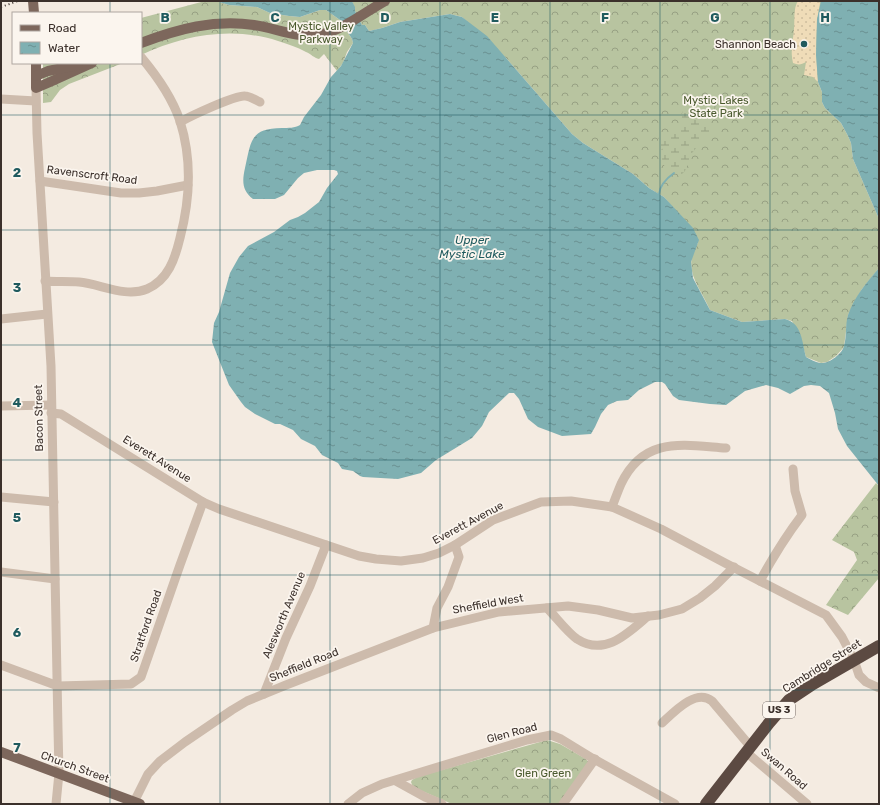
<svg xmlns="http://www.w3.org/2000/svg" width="880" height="805" font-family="Rubik,sans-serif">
<defs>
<pattern id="forest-crowns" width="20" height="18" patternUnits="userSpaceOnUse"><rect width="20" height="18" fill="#b8c4a0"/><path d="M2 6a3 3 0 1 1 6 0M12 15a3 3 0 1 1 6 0" fill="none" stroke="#97a083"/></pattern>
<pattern id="wetland-marsh" width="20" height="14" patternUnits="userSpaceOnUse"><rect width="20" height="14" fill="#b8c4a0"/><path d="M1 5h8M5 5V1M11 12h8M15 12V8" fill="none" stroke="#97a083"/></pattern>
<pattern id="sand-dots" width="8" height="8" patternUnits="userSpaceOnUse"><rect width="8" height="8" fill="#efdcb8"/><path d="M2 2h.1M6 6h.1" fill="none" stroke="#cebd9e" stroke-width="1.8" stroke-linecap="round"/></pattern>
<pattern id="water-ripples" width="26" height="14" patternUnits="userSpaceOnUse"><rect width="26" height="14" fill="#7fb0b2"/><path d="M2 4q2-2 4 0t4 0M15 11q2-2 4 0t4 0" fill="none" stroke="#699091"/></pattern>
</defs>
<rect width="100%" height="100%" fill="#f4ebe1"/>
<!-- forest -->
<g fill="url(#forest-crowns)">
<path d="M 205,1 L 216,1 L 229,5 L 257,7 L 270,13 L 289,16 L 300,17 L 320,10 L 326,10 L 340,20 L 352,39 L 353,43 L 347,52 L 343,63 L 337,71 L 324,54 L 319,59 C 314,58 311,54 306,52 C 297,47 287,44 278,41 C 231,26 184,35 141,55 L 141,18 Z"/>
<path d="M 352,1 L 821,1 L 818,82 L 822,92 L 822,102 L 825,108 L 841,123 L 848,136 L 851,143 L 853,159 L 879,219 L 879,268 L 862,289 L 854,303 L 848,315 L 844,347 L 836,356 L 827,362 L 821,363 L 806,357 L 802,343 L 792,321 L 785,319 L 742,322 L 710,310 C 700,287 681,269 698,243 L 682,218 L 664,197 L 649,188 L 633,174 L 583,143 L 572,134 L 507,59 L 462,17 L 450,14 L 400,22 L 382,28 L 369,31 L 365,25 L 362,25 L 355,11 L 355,9 Z"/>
<polygon points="43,63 123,63 69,84 60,90 51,102 43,103"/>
<polygon points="876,483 879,486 879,578 848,615 826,605 857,560 854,552 832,540"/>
<polygon points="547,740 560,744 586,759 589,763 559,804 452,804 413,787 411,782 412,780 417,777"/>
</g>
<!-- wetland -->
<path fill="url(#wetland-marsh)" d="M 708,96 L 714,98 L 716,106 L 709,126 L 712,132 L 710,137 L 707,141 L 702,141 L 692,153 L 685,171 L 681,175 L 667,171 L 664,165 L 662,159 L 663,150 L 658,142 L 658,138 L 665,134 L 669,137 C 679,132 682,127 682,116 C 682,111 684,108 681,104 L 685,104 L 688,109 L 695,109 L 700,105 L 703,99 Z"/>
<!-- sand -->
<path fill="url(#sand-dots)" d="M 798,1 L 818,1 L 820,3 C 815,31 816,54 818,82 L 813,77 L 804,75 L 806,62 C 801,65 798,65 793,63 C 790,51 793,41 794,29 C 795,19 793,9 798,1 Z"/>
<!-- water -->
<g fill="url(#water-ripples)">
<path d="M 216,1 L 352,1 L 355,7 L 355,11 L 362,25 L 365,25 L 369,31 L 382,28 L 400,22 L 450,14 L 462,17 L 487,36 L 572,134 L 583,143 L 633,174 L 649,188 L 664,197 L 693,228 L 699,240 L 691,262 L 693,278 L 710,310 L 742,322 L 785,319 C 802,323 802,342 806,357 C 810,359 815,362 820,363 C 829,364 842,354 844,346 C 847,336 845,325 848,315 C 854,297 867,282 879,268 L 879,486 L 847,446 L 838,429 L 835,413 L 829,393 L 820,386 L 811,385 L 804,386 L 790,394 L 778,388 L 766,385 L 745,391 L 726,405 L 710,404 L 679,400 L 673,396 L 665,384 L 662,382 L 655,382 L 639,390 L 628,400 L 617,401 L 608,405 L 601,414 L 595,427 L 591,434 L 562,436 L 538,427 L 528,419 L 519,399 L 514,393 L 509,393 L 489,412 L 482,426 L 472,438 L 436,460 L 421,473 L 398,479 L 363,477 L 360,476 L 353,471 L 342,469 L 338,463 L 322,455 L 315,446 L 301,439 L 293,430 L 280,424 L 275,424 L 255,414 L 245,407 L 241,402 L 229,385 L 212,342 L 214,323 L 219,312 L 230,273 L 239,257 L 248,246 L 274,232 L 290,220 L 298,217 L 305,213 L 319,202 L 327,188 L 338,174 L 337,171 L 334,170 L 317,170 L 304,173 L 298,178 L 284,195 L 275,199 L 253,199 C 242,191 242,181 245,168 C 251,143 249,128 282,128 C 288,128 295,128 300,125 L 304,117 L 321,95 L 331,77 L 341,66 L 353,43 L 352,39 L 340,20 L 326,10 L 320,10 L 300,17 L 289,16 L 270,13 L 257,7 L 229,5 Z"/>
<polygon points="821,1 879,1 879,219 853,159 851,143 848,136 841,123 825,108 822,102 822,92 818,82 816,55 817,19"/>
</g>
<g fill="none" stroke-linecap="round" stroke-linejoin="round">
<!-- stream -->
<path stroke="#7fb0b2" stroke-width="2" d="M 659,194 C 660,185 667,178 674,173"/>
<!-- minor -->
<g stroke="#cdbbac" stroke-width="9">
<polyline points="36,88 37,133 51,366 58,729 59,773 56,804"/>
<polyline points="1,99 36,101"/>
<path d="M 180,122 C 191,116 235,95 245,96 C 250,96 255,100 260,102"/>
<polyline points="40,181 121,193 139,193 157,191 188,185"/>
<path d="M 45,281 C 56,282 68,281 79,282 C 101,284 125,298 147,289 C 168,280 175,259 180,238 C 190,200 192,159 180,121 C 172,97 157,76 141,57"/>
<polyline points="1,319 47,314"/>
<polyline points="1,406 51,405"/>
<polyline points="51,413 61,414 203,502 219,509 359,556 376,559 401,561 423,558 439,553 455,545 493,520 541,502 571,501 612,507 661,529 725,563 826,615 842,637 854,660 859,675 866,682 879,688"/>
<polyline points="1,497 54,502"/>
<path d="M 612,507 C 615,499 618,491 621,484 C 644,436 682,445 726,448"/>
<polyline points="1,572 55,579"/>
<path d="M 760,581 C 773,557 786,536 802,515 L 795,491 L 793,469"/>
<path d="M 547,608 C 556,617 567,632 577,639 C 605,657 628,633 648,616"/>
<polyline points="433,628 499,612 568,606 598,610 632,618 659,615 682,609 700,598 715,586 734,567"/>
<polyline points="1,665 58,686 131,684 141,677 180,565 203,502"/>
<polyline points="264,694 286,638 310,586 326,545"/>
<path d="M 662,723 C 674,712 696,688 712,701 L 750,746"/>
<polyline points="746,752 807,804"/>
<polyline points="396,781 425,797 442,804"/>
<polyline points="134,802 148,774 160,761 185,742 232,710 247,701 286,685 433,628 437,608 448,587 459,557 455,545"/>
<polyline points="348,804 362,793 382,784 527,740 551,735 561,739 592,758 675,804"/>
<polyline points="563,804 595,759"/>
</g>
<!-- major -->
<g stroke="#7d675c" stroke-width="10">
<polyline points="33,1 34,13"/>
<path d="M 141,43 C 178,29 214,19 254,25 C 275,28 296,38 317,35 C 341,32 365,12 385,1"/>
<polyline points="36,63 36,88 50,82 92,63"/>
<polyline points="36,76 48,71 78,65"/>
<polyline points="1,752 140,804"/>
</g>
<!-- highway -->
<polyline stroke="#5c4a42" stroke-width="12" points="706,804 769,723 789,700 813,684 879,646"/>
<!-- rail -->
<polyline stroke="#3b302b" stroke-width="2" stroke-dasharray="1 3" stroke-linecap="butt" points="1,7 18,1"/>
</g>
<!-- grid -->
<path fill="none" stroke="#1f5a5e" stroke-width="1" stroke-opacity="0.55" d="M 110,1 L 110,13M 220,1 L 220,804M 330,1 L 330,804M 440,1 L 440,804M 550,1 L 550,804M 660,1 L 660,804M 770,1 L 770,804M 110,63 L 110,804M 1,115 L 879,115M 1,230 L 879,230M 1,345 L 879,345M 1,460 L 879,460M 1,575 L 879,575M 1,690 L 879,690"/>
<!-- markers -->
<circle fill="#1f5a5e" stroke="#fbf5ee" stroke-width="1.5" cx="804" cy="44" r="4"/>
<g text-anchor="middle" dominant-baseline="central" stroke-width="3.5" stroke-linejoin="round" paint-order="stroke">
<!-- shield labels -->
<rect fill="#fbf5ee" stroke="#756b66" stroke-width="1" x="763" y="702" width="32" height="16" rx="3"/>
<g font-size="10" font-weight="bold" fill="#3b302b">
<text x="779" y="710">US 3</text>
</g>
<!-- park labels -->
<g font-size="11" fill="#4a5a2e" stroke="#fbf5ee">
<text x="321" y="26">Mystic Valley<tspan x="321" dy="13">Parkway</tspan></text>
<text x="716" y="100">Mystic Lakes<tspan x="716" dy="13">State Park</tspan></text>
<text x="543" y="773">Glen Green</text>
</g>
<!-- poi labels -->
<g font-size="11" fill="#3b302b" stroke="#fbf5ee" text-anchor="end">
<text x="796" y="44">Shannon Beach</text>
</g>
<!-- street labels -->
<g font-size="11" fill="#3b302b" stroke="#fbf5ee">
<text transform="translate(92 175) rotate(7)">Ravenscroft Road</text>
<text transform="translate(39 418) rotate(-91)">Bacon Street</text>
<text transform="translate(157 459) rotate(32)">Everett Avenue</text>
<text transform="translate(468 523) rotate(-28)">Everett Avenue</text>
<text transform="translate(488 604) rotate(-10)">Sheffield West</text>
<text transform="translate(284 615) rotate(-67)">Alesworth Avenue</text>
<text transform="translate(146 626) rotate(-71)">Stratford Road</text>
<text transform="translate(304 665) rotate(-22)">Sheffield Road</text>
<text transform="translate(822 666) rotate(-32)">Cambridge Street</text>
<text transform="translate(512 733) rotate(-15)">Glen Road</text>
<text transform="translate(75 767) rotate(20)">Church Street</text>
<text transform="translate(784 769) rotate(41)">Swan Road</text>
</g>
<!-- water labels -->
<g font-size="12" font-style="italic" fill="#1f5a5e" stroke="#fbf5ee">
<text x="472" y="240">Upper<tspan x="472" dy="14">Mystic Lake</tspan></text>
</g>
</g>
<g font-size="13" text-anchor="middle" font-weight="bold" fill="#1f5a5e" stroke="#fbf5ee" stroke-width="3.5" stroke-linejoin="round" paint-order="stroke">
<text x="165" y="22">B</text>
<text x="275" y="22">C</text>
<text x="385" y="22">D</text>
<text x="495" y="22">E</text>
<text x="605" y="22">F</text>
<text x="715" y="22">G</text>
<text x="825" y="22">H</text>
<text x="17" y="177">2</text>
<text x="17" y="292">3</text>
<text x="17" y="407">4</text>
<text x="17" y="522">5</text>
<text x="17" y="637">6</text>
<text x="17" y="752">7</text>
</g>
<!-- border -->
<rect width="880" height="805" fill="none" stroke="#3b302b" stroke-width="4"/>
<!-- legend -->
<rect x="12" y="12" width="130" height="52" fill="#fbf5ee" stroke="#aea6a0"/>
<rect x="20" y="25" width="20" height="6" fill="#7d675c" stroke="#aea6a0"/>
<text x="48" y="32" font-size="12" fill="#3b302b">Road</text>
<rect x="20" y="42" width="20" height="12" fill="url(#water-ripples)" stroke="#aea6a0"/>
<text x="48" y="52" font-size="12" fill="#3b302b">Water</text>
</svg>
